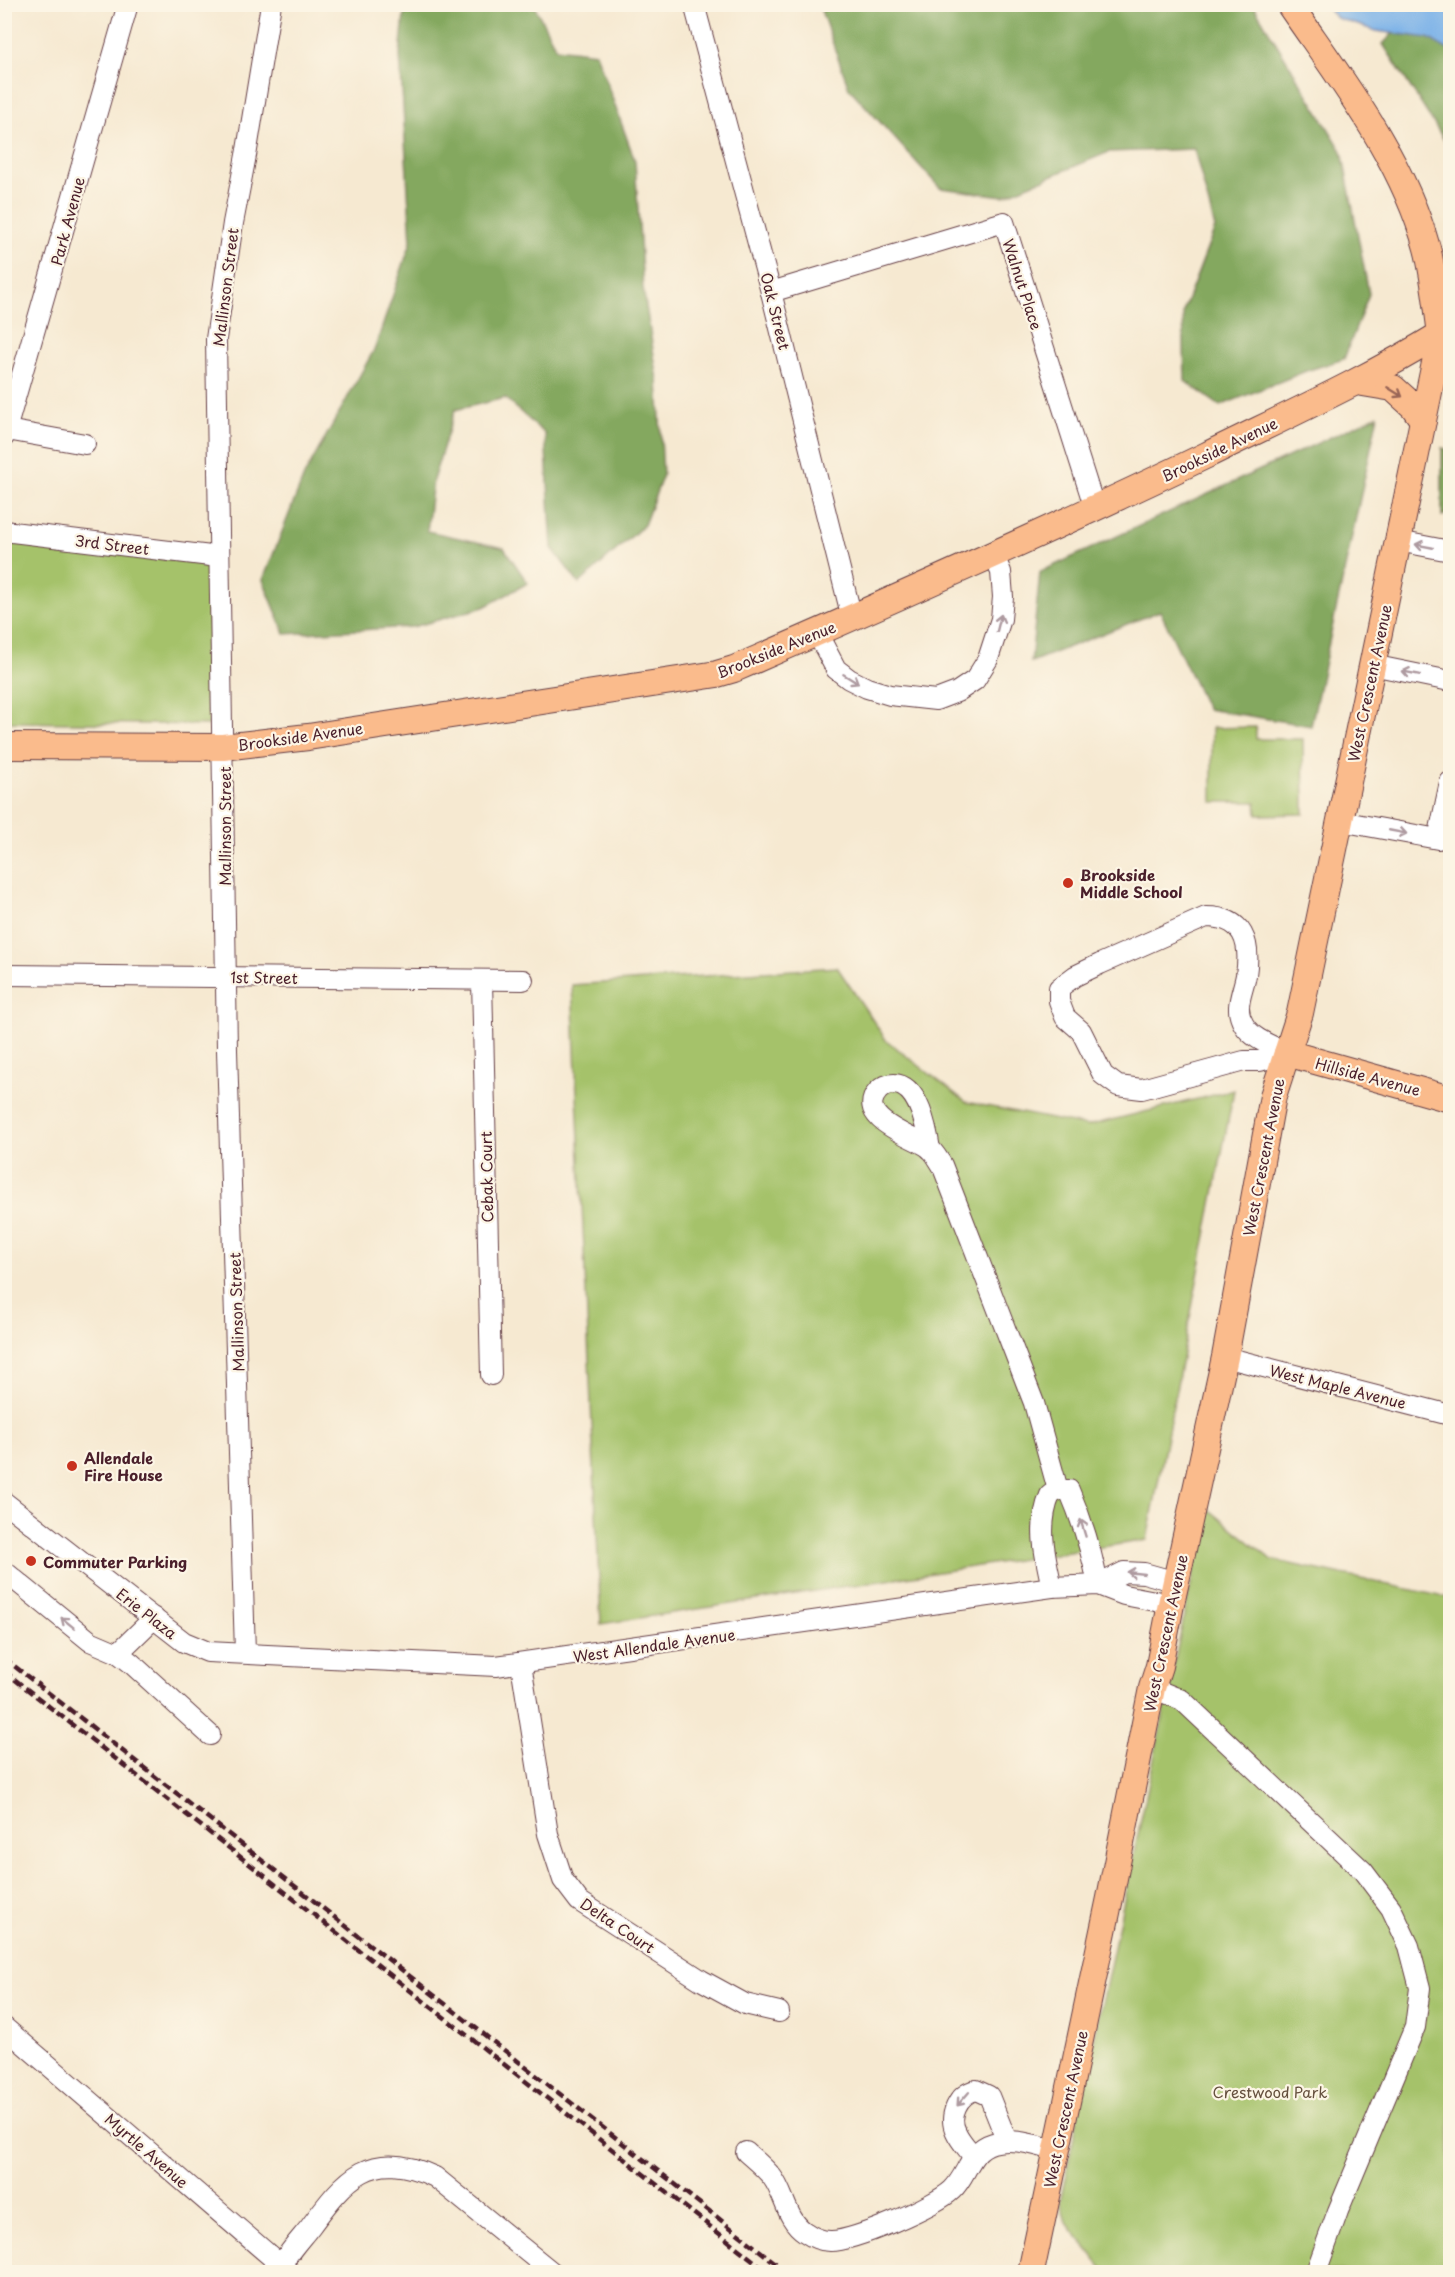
<svg xmlns="http://www.w3.org/2000/svg" width="1455" height="2277" font-family="'Playpen Sans',sans-serif">
<rect width="100%" height="100%" fill="#fcf5e5"/>
<filter id="ink" filterUnits="userSpaceOnUse"><feTurbulence type="fractalNoise" baseFrequency=".0167" numOctaves="2"/><feDisplacementMap in="SourceGraphic" scale="12" xChannelSelector="R" yChannelSelector="G"/><feConvolveMatrix kernelMatrix="1 2 1 2 8 2 1 2 1" color-interpolation-filters="sRGB"/></filter>
<filter id="wash" filterUnits="userSpaceOnUse"><feTurbulence type="fractalNoise" baseFrequency=".008" numOctaves="4" result="noise"/><feDisplacementMap in="SourceGraphic" scale="24" xChannelSelector="R" yChannelSelector="G"/><feGaussianBlur stdDeviation="1.35" result="paint"/><feColorMatrix in="noise" values="0 0 0 0 0 0 0 0 0 0 0 0 0 0 0 0 0 1.4 0 .05"/><feComposite in="paint" operator="in"/></filter>
<g filter="url(#wash)">
<rect width="100%" height="100%" fill="#f6e9d1"/>
<!-- green -->
<g fill="#a5c26a" stroke="#78704a" stroke-width="1.5">
<polygon points="5,542 208,563 213,725 5,722"/>
<polygon points="1256,727 1256,739 1303,739 1304,814 1257,815 1256,802 1212,802 1212,728"/>
<polygon points="837,967 886,1040 966,1102 1087,1126 1234,1090 1147,1540 601,1624 572,985"/>
<polygon points="1207,1508 1272,1560 1450,1598 1450,2272 1105,2272 1066,2222 1060,2202"/>
</g>
<!-- forest -->
<g fill="#84a85e" stroke="#676444" stroke-width="1.5">
<polygon points="405,5 534,5 556,48 596,53 635,161 643,288 658,380 663,475 644,525 579,584 552,548 545,434 505,398 455,410 433,480 427,531 504,548 528,583 484,607 413,627 285,634 263,580 304,476 375,348 411,242 400,55"/>
<polygon points="819,5 1253,5 1342,151 1369,294 1344,359 1306,371 1220,406 1185,381 1183,312 1215,228 1194,149 1109,152 1003,196 940,188 849,88"/>
<polygon points="1420,5 1450,5 1450,149 1383,44"/>
<polygon points="1378,415 1311,726 1207,709 1160,611 1031,662 1040,572"/>
<polygon points="1442,448 1450,450 1450,513 1442,516"/>
</g>
<!-- water -->
<polygon fill="#78b0e8" stroke="#61688a" stroke-width="1.5" points="1324,5 1450,5 1450,51 1428,38 1376,31 1337,18"/>
</g>
<g filter="url(#ink)">
<g fill="none" stroke-linecap="round" stroke-linejoin="round">
<defs>
<g id="minor">
<polyline points="694,4 771,292 852,618"/>
<polyline points="771,292 1004,222 1095,509"/>
<polyline points="7,430 85,444"/>
<polyline points="4,437 128,4"/>
<polyline points="4,531 219,557"/>
<polyline points="1398,541 1450,551"/>
<polyline points="817,633 836,669 849,679 867,688 890,695 936,700 957,692 975,680 988,659 1001,619 1003,597 1001,572 993,554"/>
<polyline points="1372,665 1450,681"/>
<polyline points="1340,821 1438,839 1450,782"/>
<path d="M 1206,917 C 1244,917 1251,942 1246,975 C 1243,993 1233,1008 1244,1025 C 1252,1039 1273,1046 1287,1053 L 1260,1061 L 1244,1061 L 1142,1089 L 1118,1086 L 1103,1075 L 1081,1031 L 1065,1017 L 1059,1001 L 1059,988 L 1075,976 L 1100,964 Z"/>
<polyline points="4,975 523,980"/>
<polyline points="482,980 491,1375"/>
<path d="M 930,1149 C 927,1130 919,1085 894,1084 C 888,1084 882,1087 878,1091 C 854,1118 912,1136 928,1147 C 934,1151 938,1159 942,1165 L 1034,1403 L 1058,1490"/>
<polyline points="1225,1357 1450,1415"/>
<polyline points="4,1502 184,1642 208,1652 496,1666 1052,1587 1098,1585 1124,1595 1171,1604"/>
<polyline points="4,1571 90,1641 118,1653 131,1663 210,1735"/>
<polyline points="1098,1585 1124,1572 1144,1573 1176,1582"/>
<path d="M 1052,1587 C 1045,1556 1037,1526 1050,1495 L 1058,1490 L 1069,1490 C 1082,1520 1092,1553 1098,1585"/>
<polyline points="118,1653 154,1618"/>
<polyline points="245,1653 227,1050 216,339 233,223 247,150 271,4"/>
<polyline points="521,1664 548,1834 563,1880 579,1901 701,1980 745,2004 779,2012"/>
<polyline points="1152,1688 1182,1700 1363,1871 1391,1908 1409,1946 1420,1988 1415,2027 1338,2211 1316,2272"/>
<polyline points="4,2027 289,2272"/>
<path d="M 746,2152 C 755,2160 765,2168 772,2177 C 785,2194 786,2220 805,2232 C 812,2237 822,2241 830,2241 C 853,2242 935,2206 952,2190 C 968,2175 969,2150 993,2143 C 1013,2137 1037,2146 1056,2150"/>
<path d="M 973,2156 C 967,2148 960,2141 956,2132 C 948,2116 958,2094 976,2090 L 989,2096 L 1007,2141"/>
<path d="M 279,2272 C 284,2256 299,2241 310,2227 C 346,2178 371,2147 435,2177 L 552,2272"/>
</g>
<g id="major">
<polyline points="1357,382 1393,388 1413,406 1423,420"/>
<path d="M 4,746 L 223,747 L 308,737 L 717,674 L 734,669 C 893,600 1051,530 1207,455 C 1286,416 1366,380 1441,334"/>
<polyline points="1287,1053 1450,1099"/>
<path d="M 1031,2272 L 1110,1898 L 1152,1688 L 1159,1666 L 1171,1604 L 1225,1357 L 1273,1096 L 1300,1013 L 1441,334 C 1437,306 1434,274 1427,248 C 1402,157 1341,80 1289,4"/>
</g>
</defs>
<!-- minor casing -->
<use href="#minor" stroke="#643d44" stroke-width="22"/>
<!-- major casing -->
<use href="#major" stroke="#643d44" stroke-width="28"/>
<!-- minor -->
<use href="#minor" stroke="#fff" stroke-width="20"/>
<!-- major -->
<use href="#major" stroke="#fabb8c" stroke-width="26"/>
<!-- rail -->
<g stroke="#4a1f2b" stroke-width="4.5" stroke-dasharray="9 4.5" stroke-linecap="butt">
<polyline points="4,1658 787,2272"/>
<polyline points="4,1671 768,2272"/>
</g>
</g>
<!-- one-way arrows -->
<defs><path id="oneway-shaft" d="M-6 0H5M1.5-3L5.5 0L1.5 3" fill="none" stroke-width="1.6" stroke-linecap="round" stroke-linejoin="round" transform="scale(1.5)"/></defs>
<use stroke="#996557" href="#oneway-shaft" transform="translate(1395 392) rotate(32)"/>
<g stroke="#ae9aa0">
<use href="#oneway-shaft" transform="translate(1424 546) rotate(-169)"/>
<use href="#oneway-shaft" transform="translate(999 623) rotate(-76)"/>
<use href="#oneway-shaft" transform="translate(1411 673) rotate(-169)"/>
<use href="#oneway-shaft" transform="translate(851 679) rotate(32)"/>
<use href="#oneway-shaft" transform="translate(1398 832) rotate(11)"/>
<use href="#oneway-shaft" transform="translate(1083 1528) rotate(-107)"/>
<use href="#oneway-shaft" transform="translate(1136 1573) rotate(-174)"/>
<use href="#oneway-shaft" transform="translate(68 1623) rotate(-141)"/>
<use href="#oneway-shaft" transform="translate(963 2099) rotate(131)"/>
</g>
</g>
<!-- markers -->
<g fill="#c8321e" stroke="#fcf5e5" stroke-width="2">
<circle cx="1068" cy="883" r="6"/>
<circle cx="72" cy="1466" r="6"/>
<circle cx="31" cy="1561" r="6"/>
</g>
<g text-anchor="middle" dominant-baseline="central" stroke-width="4.5" stroke-linejoin="round" paint-order="stroke">
<!-- street labels -->
<g font-size="15" fill="#4a1f2b" stroke="#fcf5e5">
<text transform="translate(67 221) rotate(-75)">Park Avenue</text>
<text transform="translate(1023 284) rotate(72)">Walnut Place</text>
<text transform="translate(225 287) rotate(-83)">Mallinson Street</text>
<text transform="translate(776 311) rotate(76)">Oak Street</text>
<text transform="translate(1219 449) rotate(-26)">Brookside Avenue</text>
<text transform="translate(112 544) rotate(7)">3rd Street</text>
<text transform="translate(776 649) rotate(-22)">Brookside Avenue</text>
<text transform="translate(1369 683) rotate(-78)">West Crescent Avenue</text>
<text transform="translate(300 736) rotate(-8)">Brookside Avenue</text>
<text transform="translate(224 826) rotate(-90)">Mallinson Street</text>
<text transform="translate(264 977) rotate(1)">1st Street</text>
<text transform="translate(1368 1076) rotate(15)">Hillside Avenue</text>
<text transform="translate(1263 1157) rotate(-79)">West Crescent Avenue</text>
<text transform="translate(486 1177) rotate(-91)">Cebak Court</text>
<text transform="translate(236 1312) rotate(-92)">Mallinson Street</text>
<text transform="translate(1338 1386) rotate(14)">West Maple Avenue</text>
<text transform="translate(147 1613) rotate(38)">Erie Plaza</text>
<text transform="translate(1165 1633) rotate(-78)">West Crescent Avenue</text>
<text transform="translate(654 1645) rotate(-8)">West Allendale Avenue</text>
<text transform="translate(618 1925) rotate(34)">Delta Court</text>
<text transform="translate(1065 2109) rotate(-78)">West Crescent Avenue</text>
<text transform="translate(147 2150) rotate(41)">Myrtle Avenue</text>
</g>
<!-- poi labels -->
<g font-size="15" font-weight="bold" fill="#4a1f2b" stroke="#fcf5e5" text-anchor="start">
<text x="1080" y="874">Brookside<tspan x="1080" dy="17">Middle School</tspan></text>
<text x="84" y="1457">Allendale<tspan x="84" dy="17">Fire House</tspan></text>
<text x="43" y="1561">Commuter Parking</text>
</g>
<!-- park labels -->
<g font-size="15" fill="#65503e" stroke="#fcf5e5">
<text x="1270" y="2091">Crestwood Park</text>
</g>
</g>
<!-- margin -->
<rect width="1455" height="2277" fill="none" stroke="#fcf5e5" stroke-width="24"/>
</svg>
